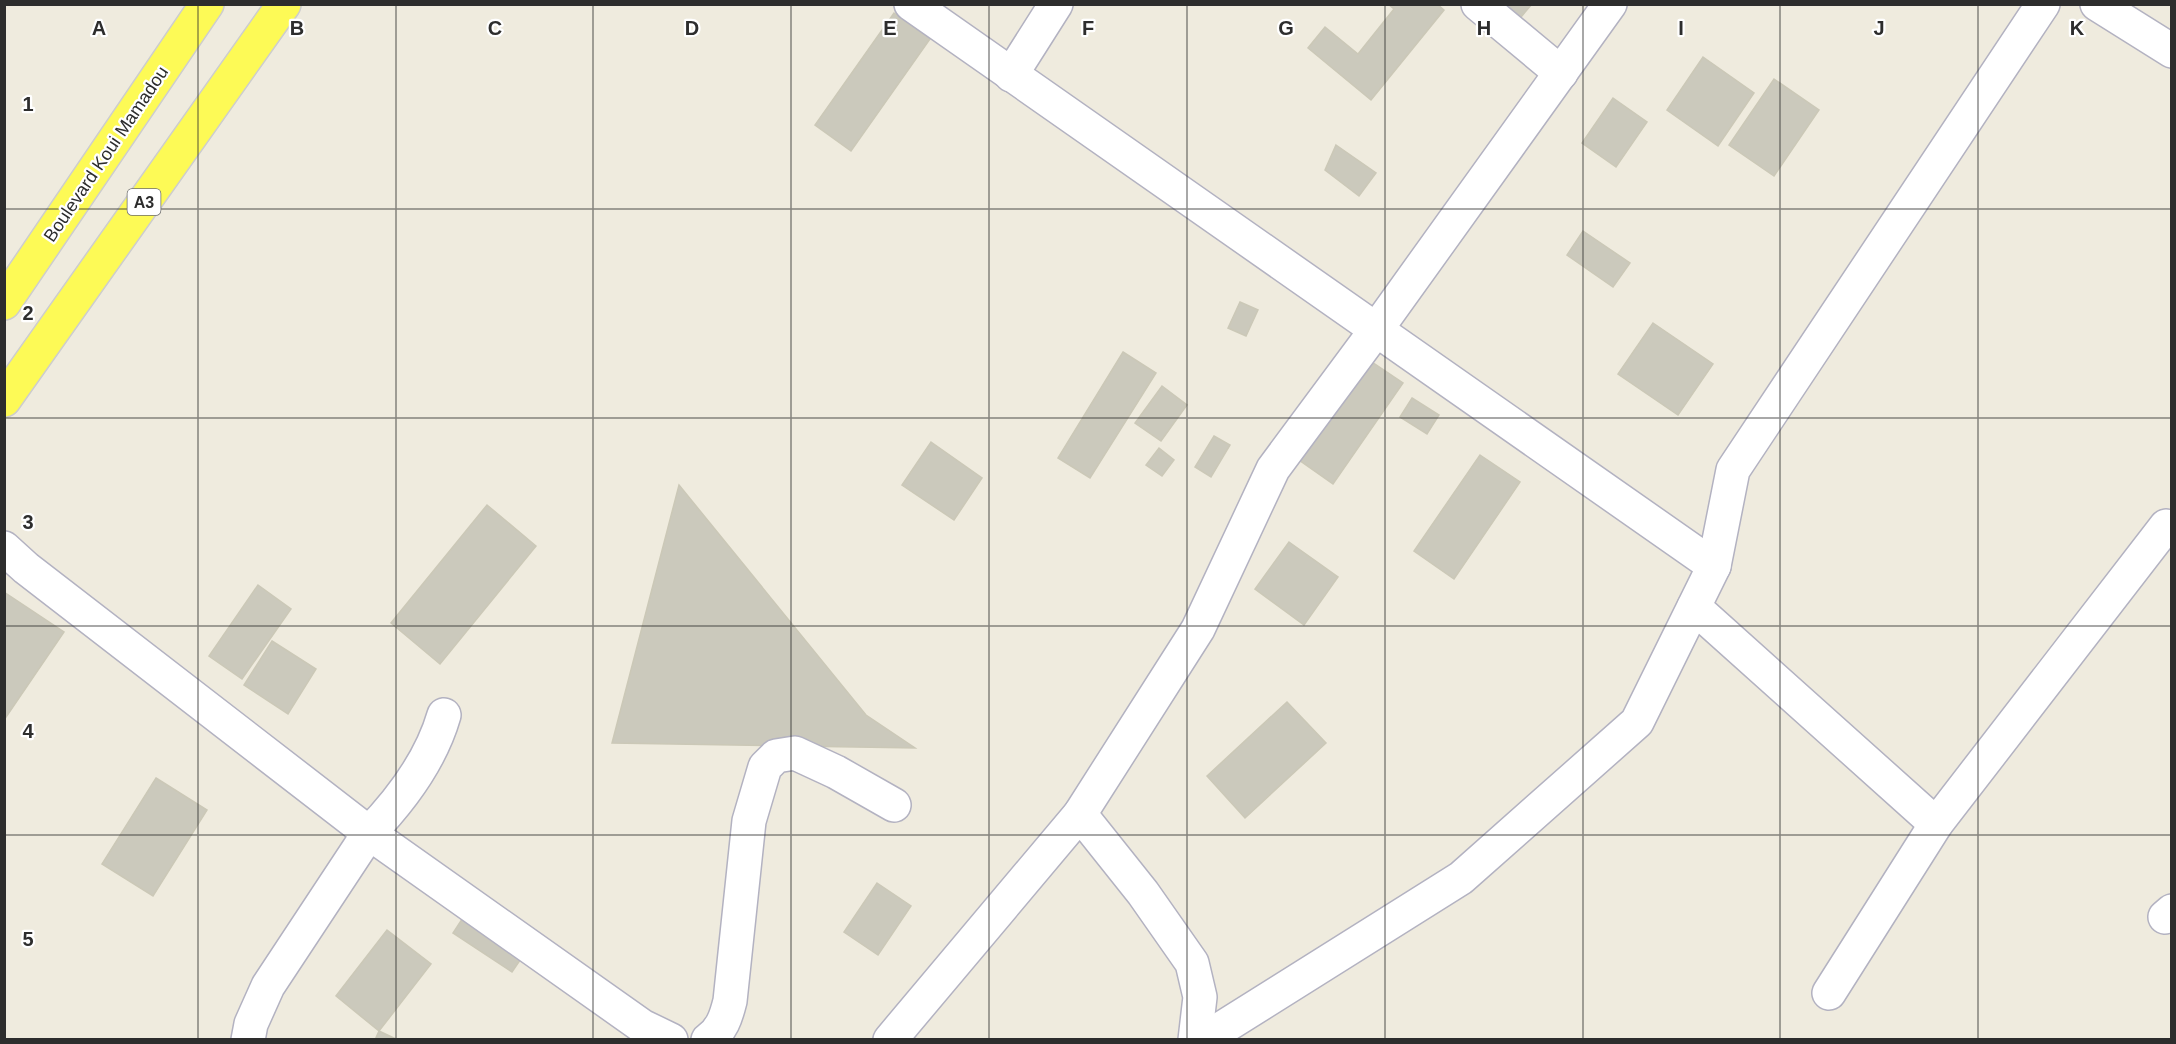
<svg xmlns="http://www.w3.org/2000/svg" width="2176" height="1044" font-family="Arial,sans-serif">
<rect width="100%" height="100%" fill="#efebde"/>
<!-- building -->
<g fill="#cbc9bc" stroke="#cbc8b7" stroke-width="1.5">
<polygon points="1388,4 1437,4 1444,10 1371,100 1308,48 1325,27 1358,54 1394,9"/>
<polygon points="1499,4 1532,4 1521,17"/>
<polygon points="894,13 930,39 851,151 815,125"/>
<polygon points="1703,57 1754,93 1718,146 1667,110"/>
<polygon points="1774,79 1819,110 1774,176 1729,145"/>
<polygon points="1613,98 1647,122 1616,167 1582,143"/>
<polygon points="1336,145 1376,173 1359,196 1325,170"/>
<polygon points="1583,231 1630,263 1613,287 1567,255"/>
<polygon points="1240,302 1258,310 1246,336 1228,328"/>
<polygon points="1653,323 1713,364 1678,415 1618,374"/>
<polygon points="1123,352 1156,373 1090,478 1058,458"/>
<polygon points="1369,360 1403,383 1333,484 1299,460"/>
<polygon points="1162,386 1187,405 1161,441 1135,423"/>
<polygon points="1412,398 1439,415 1427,434 1400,417"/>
<polygon points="1214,436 1230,445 1211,477 1195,467"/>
<polygon points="931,442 982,478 954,520 902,485"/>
<polygon points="1159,448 1174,460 1162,476 1146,465"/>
<polygon points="1480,455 1520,482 1454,579 1414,551"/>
<polygon points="679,485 866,715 915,748 612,743"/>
<polygon points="487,505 536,546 440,664 391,623"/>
<polygon points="1289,542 1338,577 1304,625 1255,589"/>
<polygon points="258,585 291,609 242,679 209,656"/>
<polygon points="4,592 64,632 4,720"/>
<polygon points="272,641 316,669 288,714 244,685"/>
<polygon points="1287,702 1326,743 1245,818 1207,776"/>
<polygon points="156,778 207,810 153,896 102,864"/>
<polygon points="877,883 911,906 878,955 844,932"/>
<polygon points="468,910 527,950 512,972 453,933"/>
<polygon points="387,930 431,964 379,1031 336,996"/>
<polygon points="379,1031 398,1040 375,1040"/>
</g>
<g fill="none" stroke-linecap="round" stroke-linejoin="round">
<defs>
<g id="minor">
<polyline points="911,4 1714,566"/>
<polyline points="1478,4 1561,73"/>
<polyline points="2097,4 2172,51"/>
<polyline points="1011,75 1056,4"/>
<polyline points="4,548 26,568 369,833 642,1026 671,1040"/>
<polyline points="1694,607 1936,824"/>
<polyline points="1080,814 1143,893 1192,963 1200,997 1195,1040"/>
<polyline points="2165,917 2172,911"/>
<polyline points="1829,993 1936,824 2166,526"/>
<path d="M 248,1040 L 251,1024 L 268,986 L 369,833 C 401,800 431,760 444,715"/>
<path d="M 708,1040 C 722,1030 726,1017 730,1001 L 749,821 L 765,767 L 776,756 L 795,753 L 836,772 L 894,805"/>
<polyline points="890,1040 1080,814 1198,629 1273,469 1376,330 1610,4"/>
<polyline points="1203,1040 1461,878 1637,722 1714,566 1733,470 2043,4"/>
</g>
<g id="major">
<polyline points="4,303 207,4"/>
<polyline points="4,400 284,4"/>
</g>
</defs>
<!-- minor casing -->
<use href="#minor" stroke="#b3b2c1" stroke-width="36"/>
<!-- major casing -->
<use href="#major" stroke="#cdcdcd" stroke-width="36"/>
<!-- minor -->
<use href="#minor" stroke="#fff" stroke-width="33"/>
<!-- major -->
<use href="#major" stroke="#fdfa56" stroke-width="33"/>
</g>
<!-- grid -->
<path fill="none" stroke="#2d2d2d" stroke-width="1.5" stroke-opacity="0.55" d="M 198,4 L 198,1040M 396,4 L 396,1040M 593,4 L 593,1040M 791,4 L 791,1040M 989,4 L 989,1040M 1187,4 L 1187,1040M 1385,4 L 1385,1040M 1583,4 L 1583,1040M 1780,4 L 1780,1040M 1978,4 L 1978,1040M 4,209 L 2172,209M 4,418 L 2172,418M 4,626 L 2172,626M 4,835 L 2172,835"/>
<g text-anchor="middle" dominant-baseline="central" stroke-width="4.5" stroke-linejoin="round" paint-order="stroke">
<!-- shield labels -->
<rect fill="#fff" stroke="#6c6c6c" stroke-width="1.5" x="127.5" y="189" width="33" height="26" rx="4.5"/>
<g font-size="16" font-weight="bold" fill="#2d2d2d">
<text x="144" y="202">A3</text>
</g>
<!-- street labels -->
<g font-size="18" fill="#2d2d2d" stroke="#fff">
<text transform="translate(106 154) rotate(-56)">Boulevard Koui Mamadou</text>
</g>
</g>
<g font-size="20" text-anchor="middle" font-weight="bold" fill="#2d2d2d" stroke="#fff" stroke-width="4.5" stroke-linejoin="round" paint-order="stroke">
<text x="99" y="35">A</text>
<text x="297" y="35">B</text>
<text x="495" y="35">C</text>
<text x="692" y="35">D</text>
<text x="890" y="35">E</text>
<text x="1088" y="35">F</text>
<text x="1286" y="35">G</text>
<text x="1484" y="35">H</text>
<text x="1681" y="35">I</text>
<text x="1879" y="35">J</text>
<text x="2077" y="35">K</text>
<text x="28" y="111">1</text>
<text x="28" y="320">2</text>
<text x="28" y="529">3</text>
<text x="28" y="738">4</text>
<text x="28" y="946">5</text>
</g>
<!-- border -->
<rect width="2176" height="1044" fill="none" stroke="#2d2d2d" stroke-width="12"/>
</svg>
